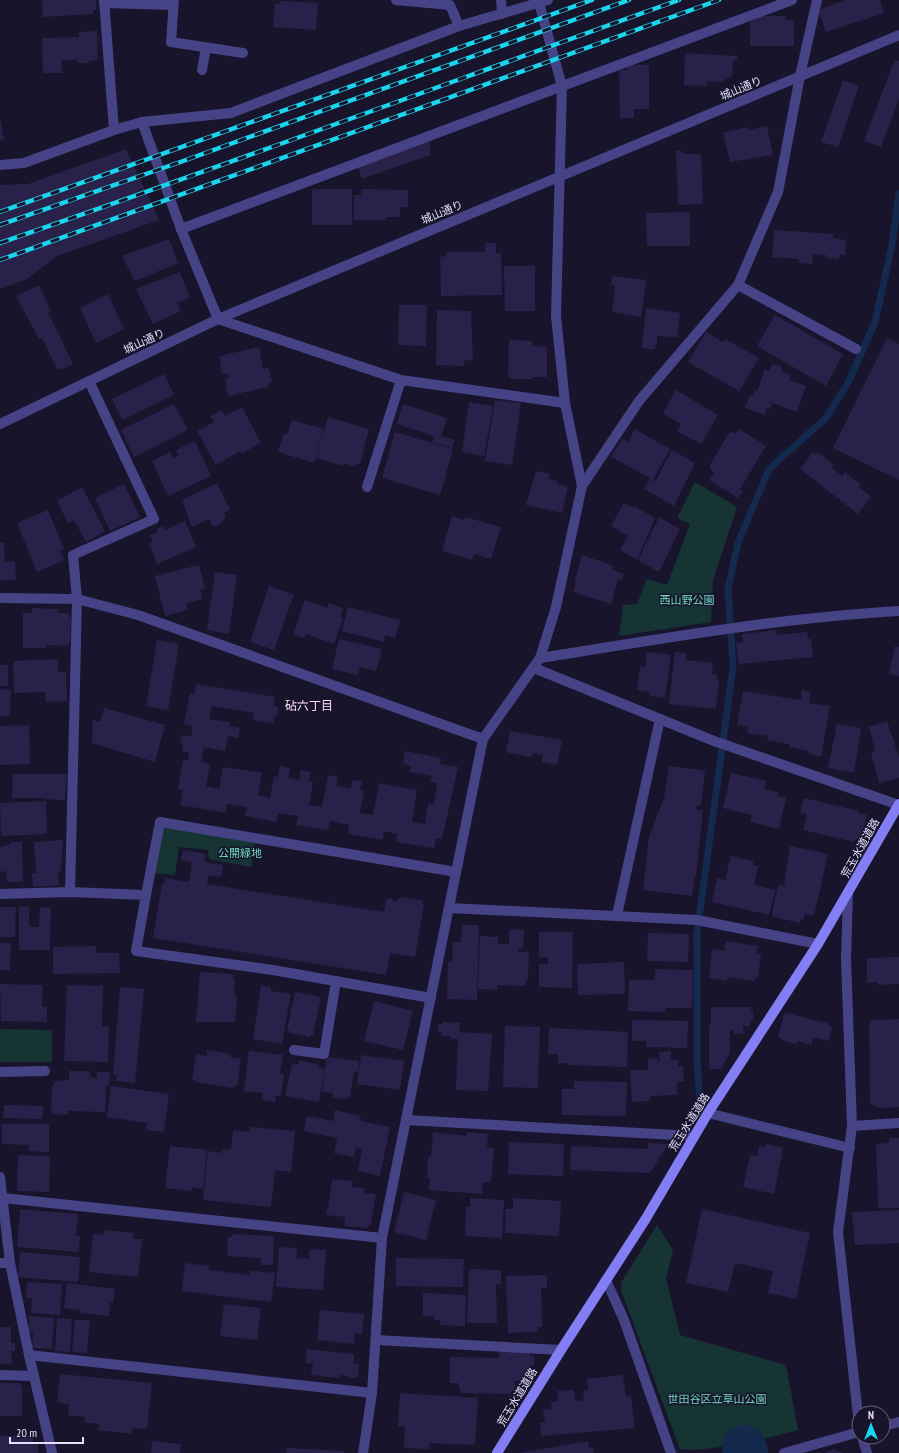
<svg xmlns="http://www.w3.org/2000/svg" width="899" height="1453" font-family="'PT Sans Narrow','Noto Sans JP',sans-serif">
<rect width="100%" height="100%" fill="#18142b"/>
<!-- green -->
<g fill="#173434">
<polygon points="695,482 737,507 713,580 711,622 619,636 623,605 637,604 647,579 667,585 690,524 677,518"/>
<polygon points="162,826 255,843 251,867 209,859 208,850 179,847 175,875 153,873"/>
<polygon points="0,1029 52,1030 52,1062 0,1062"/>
<path d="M 657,1225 L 673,1250 L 666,1279 L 680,1335 L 786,1365 L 798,1430 C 769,1438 706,1453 680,1449 L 622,1293 L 621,1283 Z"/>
</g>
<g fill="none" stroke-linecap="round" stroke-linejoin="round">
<!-- stream -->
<polyline stroke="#14294e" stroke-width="7" points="700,1105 697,1058 697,933 733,667 728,589 738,543 769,469 826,418 849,381 875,322 892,245 899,194"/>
<!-- river -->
<polyline stroke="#14294e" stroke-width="44" points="744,1447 746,1453"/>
</g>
<!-- building -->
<g fill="#2a214a">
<polygon points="42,0 96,0 96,10 93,10 93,14 43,17"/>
<polygon points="845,0 880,0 884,13 826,32 818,10"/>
<polygon points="280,1 318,3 316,30 273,27 275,3 280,4"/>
<polygon points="761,16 786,16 786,20 794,20 794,46 750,46 750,22"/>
<polygon points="97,31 98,60 89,61 89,63 77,63 77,60 61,60 62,73 43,73 42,38 79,37 79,32"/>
<polygon points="685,53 737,56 737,60 733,60 732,76 721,82 707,81 707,86 684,85"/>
<polygon points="896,60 899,61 899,99 881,147 864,141 894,61"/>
<polygon points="627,65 649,65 649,109 634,109 634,118 620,118 619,70 627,70"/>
<polygon points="843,80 859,86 838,147 821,142"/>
<polygon points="0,118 4,139 0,140"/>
<polygon points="767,126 773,155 730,162 723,132 748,127 748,130"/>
<polygon points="430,136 430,155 362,179 358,168"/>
<polygon points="126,149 159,220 57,256 25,280 0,289 0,185 28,184"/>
<polygon points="676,151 682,151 683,154 701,154 703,204 678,205"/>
<rect x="312" y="189" width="40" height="36"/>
<polygon points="361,189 408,190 408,207 400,207 400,217 386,217 386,220 354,220 354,195 361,195"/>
<polygon points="690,212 690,246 647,246 646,213"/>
<polygon points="774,230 833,234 833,238 846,240 845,255 839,255 839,259 825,258 826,255 813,254 812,264 798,263 799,259 772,257"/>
<polygon points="169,239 178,263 135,281 122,256"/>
<polygon points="485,243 496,243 496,253 501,253 502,295 441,296 440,257 446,256 446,252 485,252"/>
<polygon points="504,266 535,266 535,311 505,311"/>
<polygon points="180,272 190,298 177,303 180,310 179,312 153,324 136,289"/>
<polygon points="613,276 646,280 641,317 612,312 615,286 611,285"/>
<polygon points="39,285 51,311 48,312 73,364 61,370 60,367 57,369 42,338 39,339 16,296"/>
<polygon points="108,294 124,329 96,343 80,308"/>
<polygon points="399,305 427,305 426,346 398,345"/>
<polygon points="646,308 680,313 677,337 657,336 657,345 655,345 655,349 642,348"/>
<polygon points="437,310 471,311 473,361 464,360 464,366 436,365"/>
<polygon points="775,315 843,354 826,386 757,346"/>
<polygon points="706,332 723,342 725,339 759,358 739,391 688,362"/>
<polygon points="887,338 899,344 899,480 833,448"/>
<polygon points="509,340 532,341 532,346 547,347 547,377 532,377 532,379 510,379 510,377 508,377"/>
<polygon points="259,347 263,369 268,367 272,382 267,384 268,387 228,396 225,379 229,378 228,373 222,374 219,356"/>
<polygon points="772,364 782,367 781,371 791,375 789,380 806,386 797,412 767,401 772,404 770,409 767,408 765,415 745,408 750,395 753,396 755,390 757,391 765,369 770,371"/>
<polygon points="164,374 174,395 122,420 112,399"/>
<polygon points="676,390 718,415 701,444 677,431 681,424 663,413"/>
<polygon points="495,400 521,403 512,465 485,461"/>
<polygon points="469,402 493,406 484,456 462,452"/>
<polygon points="174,404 188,430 134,457 121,430"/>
<polygon points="403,404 447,418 441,436 455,440 452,448 432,442 434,436 397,424"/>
<polygon points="242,407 261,443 242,453 240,451 216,465 197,431 214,422 210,416 222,410 225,416"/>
<polygon points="328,417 369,429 360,464 356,463 355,467 344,463 343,466 316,458"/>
<polygon points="292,420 324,429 314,463 278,452 284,433 287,435"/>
<polygon points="635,429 670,449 653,480 655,482 672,450 695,463 674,506 644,489 650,478 611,457 622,439 628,442"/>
<polygon points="739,429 766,446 740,489 743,491 738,498 709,480 714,472 710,469 710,465 730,431 735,434"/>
<polygon points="395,432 453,449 440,495 382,478"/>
<polygon points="195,441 211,476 168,496 152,461 170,452 173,458 179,455 176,450"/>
<polygon points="813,452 816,454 818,452 834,465 832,468 842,476 845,472 861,485 859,487 871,497 858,514 800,469"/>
<polygon points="536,471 550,474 549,479 557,481 557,484 568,487 562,513 526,505"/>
<polygon points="217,483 230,510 224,513 226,516 222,523 213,527 209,519 192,527 182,500"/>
<polygon points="124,484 140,517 110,531 95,498"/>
<polygon points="82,487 105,531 86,542 74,520 68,523 57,501"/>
<polygon points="624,503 633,508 634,506 655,518 637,560 620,550 628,536 611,526"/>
<polygon points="48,510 64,549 60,551 64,560 37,572 17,523"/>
<polygon points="452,516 464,520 465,517 501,527 491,559 474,554 472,560 442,551"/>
<polygon points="659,517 680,529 659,572 638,560"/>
<polygon points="185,521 196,547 157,564 149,544 153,542 150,536 158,532 157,529 164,526 165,530"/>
<polygon points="0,543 4,543 5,562 15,562 16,580 0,580"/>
<polygon points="582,555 614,566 612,570 624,574 621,580 618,579 611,604 573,592 576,583 574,583"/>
<polygon points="199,565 205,588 200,590 203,599 186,603 188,610 165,616 155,576"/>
<polygon points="215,572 237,575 229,634 207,630"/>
<polygon points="269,586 294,595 274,650 250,642"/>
<polygon points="305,600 327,608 329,603 343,608 340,617 343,618 334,644 306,634 304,638 293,635"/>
<polygon points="348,607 400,620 395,638 385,635 384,642 342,631"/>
<polygon points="32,608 58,609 58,613 69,613 69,617 71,617 70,643 68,643 68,646 46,645 46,648 23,648 23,613 32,613"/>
<polygon points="776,630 777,635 807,632 808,639 811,639 813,657 739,664 736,643 743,642 742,634"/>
<polygon points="339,639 382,649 376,671 360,667 358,675 332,669"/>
<polygon points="157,640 179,644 168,710 146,706"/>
<polygon points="895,646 899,647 899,676 889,674"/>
<polygon points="647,652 671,655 665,698 649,696 650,692 637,690 640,667 645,667"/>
<polygon points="675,652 686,653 685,660 713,663 712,674 717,674 717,680 719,680 716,709 669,704"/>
<polygon points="58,659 58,672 66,672 67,701 46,702 45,692 14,693 13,661"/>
<rect x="0" y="665" width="8" height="21"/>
<polygon points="196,684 275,697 273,706 278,707 277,717 274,717 273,723 253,720 254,713 212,706 209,719 230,722 229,726 240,728 238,738 228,736 225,751 204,747 201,762 210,764 206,786 219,789 223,767 251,771 262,773 258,795 270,798 274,776 278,777 280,766 290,768 288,778 299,780 301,770 311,772 309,781 313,782 309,805 322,807 328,775 338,777 336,786 351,789 352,780 362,781 360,790 364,791 360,813 373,815 379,783 417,790 412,822 425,824 428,803 434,804 437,783 430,782 432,776 410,772 411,766 403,764 405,751 441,758 440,764 458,767 442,839 436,839 434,848 396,842 397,834 384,831 383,840 348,834 349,825 330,821 328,830 296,825 298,816 278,813 276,822 245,816 247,807 227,804 226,813 180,805 183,790 178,789 183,760 188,761 189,753 182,751 183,743 180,743 182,735 191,737 193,726 184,724 190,693 194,694"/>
<polygon points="0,689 11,690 10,716 0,716"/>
<polygon points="802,690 811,692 809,703 830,706 821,757 809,754 809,751 789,747 789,744 767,740 768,736 747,733 748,727 737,725 743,691 801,700"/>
<polygon points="104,708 165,725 155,762 92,743 93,720 100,722"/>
<polygon points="887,721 899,757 899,778 879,783 871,752 875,751 869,727"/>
<polygon points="837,724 861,728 854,773 828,768"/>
<polygon points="29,725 30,764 0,765 0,726"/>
<polygon points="510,731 562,740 557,765 542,762 543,755 532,753 531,757 506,752"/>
<polygon points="669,766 701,770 705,772 701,805 697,805 696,810 703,810 696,876 695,876 692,896 643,890 649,837 664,798"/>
<polygon points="731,773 766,781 764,789 778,792 777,796 786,798 779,829 750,822 752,815 723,808"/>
<polygon points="13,774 67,774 65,800 45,799 45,798 12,798"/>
<polygon points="804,798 859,811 858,813 867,815 861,841 855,839 854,842 803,830 807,814 800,813"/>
<polygon points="46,801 47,834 1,836 0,803"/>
<polygon points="63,840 61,871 58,872 59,885 33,887 32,873 36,873 34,842"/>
<polygon points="11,842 22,842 23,882 7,882 6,871 0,872 0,847 11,844"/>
<polygon points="790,846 828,854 814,916 805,914 803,920 801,919 800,923 774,917 772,915 778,885 784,886"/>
<polygon points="183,850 206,854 204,862 223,865 221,877 209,875 207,884 384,912 386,900 389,898 397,902 397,899 401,899 401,897 423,901 422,904 424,904 415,957 390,953 386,975 153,938 162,883 165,883 165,878 189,882 192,862 181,860"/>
<polygon points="731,856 753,861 753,865 758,866 754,885 775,890 769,915 712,902 717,878 725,880"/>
<polygon points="0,907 16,907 15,937 0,937"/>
<polygon points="19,907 29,907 29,927 39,927 40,907 51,908 50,950 19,950"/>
<polygon points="462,925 479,925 477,1000 447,999 448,962 452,962 453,942 461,942"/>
<polygon points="509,929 524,930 523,948 519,948 518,952 529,952 528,980 526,980 525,986 497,985 497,990 478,989 480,936 498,937 498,944 509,944"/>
<polygon points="539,932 573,932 572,988 539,987 539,964 548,964 548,957 539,957"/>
<polygon points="648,933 689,934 688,962 647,961"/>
<polygon points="726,941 758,946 757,953 761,954 758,978 755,978 755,981 727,977 727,981 709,978 712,949 724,951"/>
<polygon points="0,943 11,943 10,970 0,970"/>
<polygon points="96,946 96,953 119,953 120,973 53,974 53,947"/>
<polygon points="899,957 899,984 878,985 878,982 867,983 867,958"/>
<polygon points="624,962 625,994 578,995 577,964"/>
<polygon points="655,969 693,970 692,1008 665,1008 665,1012 628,1011 629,980 655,980"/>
<polygon points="200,972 233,974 233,980 235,980 234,995 237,996 235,1022 196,1022"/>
<polygon points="0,984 43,985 42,1007 47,1007 47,1022 1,1021"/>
<polygon points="67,985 103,986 102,1026 109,1026 108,1062 64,1061"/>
<polygon points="261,985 271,987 271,991 291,994 282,1044 253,1039"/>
<polygon points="120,987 144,989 135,1083 116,1081 117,1075 113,1075"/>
<polygon points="295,992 321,997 313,1035 310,1035 310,1037 289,1033 290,1031 287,1030"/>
<polygon points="374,1001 413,1011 403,1050 364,1041"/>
<polygon points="711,1007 751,1007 751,1011 753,1011 753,1020 750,1020 750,1026 743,1026 743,1034 734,1034 734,1030 730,1030 730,1053 721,1069 709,1069 709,1025 711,1025"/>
<polygon points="786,1013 830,1024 829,1026 832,1027 828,1041 813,1037 811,1045 798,1041 798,1043 795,1044 781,1040 781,1039 778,1037 784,1014"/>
<polygon points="899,1019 899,1107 878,1108 870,1103 869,1022 872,1020"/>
<polygon points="632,1020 688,1021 687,1048 646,1047 646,1041 632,1041"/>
<polygon points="442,1022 460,1023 459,1032 492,1034 488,1091 456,1090 458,1039 451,1039 451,1036 441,1036 442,1033 438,1032 438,1024 442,1024"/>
<polygon points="505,1026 540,1027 538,1088 503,1087"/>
<polygon points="549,1028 628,1032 627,1067 568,1065 568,1063 558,1063 558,1054 548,1054"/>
<polygon points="207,1050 230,1054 230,1057 241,1059 237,1086 234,1085 233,1088 196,1082 196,1081 192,1080 196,1054 207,1056"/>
<polygon points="249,1051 283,1055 280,1073 284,1074 281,1096 276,1095 275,1102 262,1100 263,1093 244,1091"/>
<polygon points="671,1051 671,1060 678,1059 678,1066 683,1066 684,1081 677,1081 677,1095 650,1096 650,1101 632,1102 630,1070 648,1070 648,1059 657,1058 657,1062 660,1062 659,1052"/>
<polygon points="361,1055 404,1061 400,1090 357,1084"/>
<polygon points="327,1057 359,1061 358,1072 354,1071 350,1097 347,1097 346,1099 333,1098 333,1093 322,1092"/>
<polygon points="299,1060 319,1065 319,1068 325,1069 319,1102 285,1096 292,1063 298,1064"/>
<polygon points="69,1071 90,1071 90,1077 97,1078 97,1072 110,1072 109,1086 106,1086 105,1112 68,1111 68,1115 53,1114 53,1111 51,1111 52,1086 54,1086 54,1081 69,1080"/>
<polygon points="574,1081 627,1082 626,1116 562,1115 562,1089 574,1089"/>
<polygon points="111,1086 169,1094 164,1132 146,1130 147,1123 107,1117"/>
<polygon points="4,1105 43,1106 42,1119 3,1118"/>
<polygon points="335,1110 361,1116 360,1121 390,1127 380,1176 358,1171 362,1149 356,1148 354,1157 334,1153 337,1138 304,1131 307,1116 333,1121"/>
<polygon points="2,1124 49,1124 49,1152 29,1151 29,1145 2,1144"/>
<polygon points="250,1127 295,1131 291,1172 275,1170 271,1207 203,1200 208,1151 221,1153 221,1149 231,1150 233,1130 249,1132"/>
<polygon points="433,1132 466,1136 467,1132 488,1134 487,1147 494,1148 492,1175 490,1182 483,1182 482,1194 429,1190 430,1178 427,1177 428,1156 431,1157"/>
<polygon points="889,1138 899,1138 899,1208 878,1208 876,1144 889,1143"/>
<polygon points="509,1142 564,1144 563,1176 508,1174"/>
<polygon points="648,1143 668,1144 650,1173 570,1170 571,1146 648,1149"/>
<polygon points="766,1144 783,1148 774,1194 743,1187 750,1155 757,1156 759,1146 765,1147"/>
<polygon points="170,1146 207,1150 203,1189 192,1187 192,1191 165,1188"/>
<polygon points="18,1155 50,1156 49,1192 17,1191"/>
<polygon points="332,1179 353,1181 352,1187 365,1188 364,1193 376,1194 371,1224 367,1228 345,1226 345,1217 326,1215 327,1209 328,1209"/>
<polygon points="404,1192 436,1200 426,1240 394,1232"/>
<polygon points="470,1198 504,1200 502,1238 465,1236 466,1207 470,1207"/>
<polygon points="513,1198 561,1201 559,1236 505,1233 506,1209 513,1209"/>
<polygon points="20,1209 78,1214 76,1236 80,1236 79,1252 17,1247"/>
<polygon points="702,1209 810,1233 796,1299 768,1293 773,1271 735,1263 728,1292 686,1283"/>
<polygon points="899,1210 899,1243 855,1245 852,1212"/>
<polygon points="105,1230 134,1233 133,1239 142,1239 138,1277 89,1272 93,1234 104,1235"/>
<polygon points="232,1234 274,1236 273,1265 261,1265 261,1258 227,1256 228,1237 232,1237"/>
<polygon points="279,1247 297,1248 296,1258 309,1259 309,1249 326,1250 323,1290 276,1287"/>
<polygon points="20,1252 80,1257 78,1282 18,1277"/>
<polygon points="396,1258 464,1259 463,1287 396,1286"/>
<polygon points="185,1263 209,1266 209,1270 249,1275 250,1271 275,1273 271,1302 182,1291"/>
<polygon points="469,1269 501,1270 501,1285 496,1284 497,1323 467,1323"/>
<polygon points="547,1275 547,1288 541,1288 542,1327 537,1327 538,1332 508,1333 506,1276"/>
<polygon points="27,1282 62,1284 60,1315 31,1313 32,1298 26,1298"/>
<polygon points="67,1283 115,1289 113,1303 110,1302 109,1316 80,1313 81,1310 64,1308"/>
<polygon points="423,1293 466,1295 465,1326 440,1325 440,1320 434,1320 435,1316 423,1316"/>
<polygon points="224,1304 261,1308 257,1340 220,1336"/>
<polygon points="320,1310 364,1314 362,1334 355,1333 354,1344 317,1340"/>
<polygon points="29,1316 54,1318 52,1349 32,1348 33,1333 28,1333"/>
<polygon points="57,1318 72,1319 70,1352 55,1351"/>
<polygon points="75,1320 90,1320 87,1353 72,1352"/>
<polygon points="0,1327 11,1327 11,1343 15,1343 15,1351 11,1351 12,1363 0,1364"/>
<polygon points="307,1349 354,1354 354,1363 359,1364 358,1377 349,1379 349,1376 340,1375 339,1378 311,1375 313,1364 306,1363"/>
<polygon points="499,1351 530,1352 530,1356 534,1356 534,1366 530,1366 530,1374 526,1374 526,1381 515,1381 514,1391 510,1391 510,1394 461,1393 458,1383 450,1383 450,1357 499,1358"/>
<polygon points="60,1374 152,1383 147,1429 133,1428 132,1434 98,1430 99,1424 84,1422 85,1417 68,1415 69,1404 57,1402"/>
<polygon points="623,1375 626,1397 631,1396 635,1428 541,1436 540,1423 545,1423 543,1410 552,1409 551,1402 558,1401 557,1391 574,1390 575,1401 584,1400 583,1391 588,1390 587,1379"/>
<polygon points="0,1383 20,1383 22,1388 22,1416 0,1416"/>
<polygon points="400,1393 478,1398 475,1445 429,1443 429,1449 404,1448 405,1427 398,1426"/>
<polygon points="0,1436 33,1436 33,1443 38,1443 38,1453 0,1453"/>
<polygon points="152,1441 181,1444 180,1453 151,1453"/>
<polygon points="588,1441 589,1448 593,1447 594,1453 520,1453"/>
<polygon points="287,1448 344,1451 344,1453 286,1453"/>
<polygon points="834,1449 843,1453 825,1453"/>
</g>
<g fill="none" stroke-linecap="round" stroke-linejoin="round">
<!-- service -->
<g stroke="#464286" stroke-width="10">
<polyline points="104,0 114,130"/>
<polyline points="174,0 171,42 243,53"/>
<polyline points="396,0 450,5 459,26"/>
<polyline points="501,0 502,14"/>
<polyline points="104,3 173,5"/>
<polyline points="202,70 206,48"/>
<polyline points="562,86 556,316 565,403 582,486"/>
<polyline points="738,285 856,349"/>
<polyline points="218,319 401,380 565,403"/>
<polyline points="582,486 639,401 738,285 778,192 800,76"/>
<polyline points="367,487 401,380"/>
<polyline points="70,892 77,599 73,555 154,519 89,381"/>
<polyline points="146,895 160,822 456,872"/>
<polyline points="294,1050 324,1054 336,981"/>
<polyline points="708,1113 850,1148"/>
<polyline points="0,1263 10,1263"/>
<polyline points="376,1340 561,1350"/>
<polyline points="29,1355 372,1393"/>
<polyline points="0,1375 34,1376"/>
</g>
<!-- minor -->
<g stroke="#464286" stroke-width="10">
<polyline points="539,3 562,86"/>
<polyline points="800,76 817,0"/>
<polyline points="142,122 181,229 218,319"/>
<polyline points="0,165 24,163 114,130 142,122 231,113 459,26 548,0"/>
<polyline points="181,229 792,0"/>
<polyline points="0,598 77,599 138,615 483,739"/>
<path d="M 540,658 C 659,639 778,618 899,611"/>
<polyline points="534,668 714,741 899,805"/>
<polyline points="848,893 846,959 852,1126 838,1232 859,1425"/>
<polyline points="0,894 70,892 146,895 136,951 273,970 431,998"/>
<polyline points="449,908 697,920 818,944"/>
<polyline points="617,915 660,719"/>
<polyline points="0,1072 45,1071"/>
<polyline points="406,1120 694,1136"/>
<polyline points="852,1126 899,1123"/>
<polyline points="0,1177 10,1263 29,1355 52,1453"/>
<polyline points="3,1198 382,1238"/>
<polyline points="606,1280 624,1320 671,1453"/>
<polyline points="883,1426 899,1422"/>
<polyline points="363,1453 372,1393 382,1238 483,739 540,658 556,607 582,486"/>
<polyline points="784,1453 859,1432"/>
</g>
<!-- tertiary -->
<g stroke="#464286" stroke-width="10">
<polyline points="0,424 218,319 899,35"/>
<polyline points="862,1437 867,1453"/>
</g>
<!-- secondary -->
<polyline stroke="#847ef5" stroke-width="10" points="497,1453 561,1350 645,1220 708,1113 818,944 899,804"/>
<defs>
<g id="rail">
<polyline points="0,212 592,0"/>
<polyline points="0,225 186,160 629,0"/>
<path d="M 0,243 C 227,165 453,81 679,0"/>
<polyline points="0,260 719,0"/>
</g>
</defs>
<!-- rail casing -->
<use href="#rail" stroke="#1bd4ed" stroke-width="4.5"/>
<!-- rail -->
<use href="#rail" stroke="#18142b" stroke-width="3" stroke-dasharray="9" stroke-linecap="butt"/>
</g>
<g text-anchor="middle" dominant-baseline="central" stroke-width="3" stroke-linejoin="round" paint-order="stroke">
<!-- street labels -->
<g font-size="11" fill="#e3dffd" stroke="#18142b">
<text transform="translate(741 88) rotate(-23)">城山通り</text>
<text transform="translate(442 212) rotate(-23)">城山通り</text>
<text transform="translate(144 341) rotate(-25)">城山通り</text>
<text transform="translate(860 848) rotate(-61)">荒玉水道道路</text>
<text transform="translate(689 1122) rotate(-58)">荒玉水道道路</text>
<text transform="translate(517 1397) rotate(-59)">荒玉水道道路</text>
</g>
<!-- park labels -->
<g font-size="11" fill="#6fd9c1" stroke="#18142b">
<text x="687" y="600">西山野公園</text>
<text x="240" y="853">公開緑地</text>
<text x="717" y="1399">世田谷区立草山公園</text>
</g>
<!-- neighbourhood labels -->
<g font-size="12" fill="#fde1f2" stroke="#18142b">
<text x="309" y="705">砧六丁目</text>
</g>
</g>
<!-- north arrow -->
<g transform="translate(871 1425)"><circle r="19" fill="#18142b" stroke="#69657f"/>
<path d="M0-3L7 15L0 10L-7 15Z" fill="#1bd4ed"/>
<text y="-6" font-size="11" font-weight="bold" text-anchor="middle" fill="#e3dffd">N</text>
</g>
<!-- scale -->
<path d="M10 1437v6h73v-6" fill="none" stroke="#e3dffd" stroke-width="2"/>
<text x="16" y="1437" font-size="12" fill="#e3dffd" stroke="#18142b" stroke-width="3" paint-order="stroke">20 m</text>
</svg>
